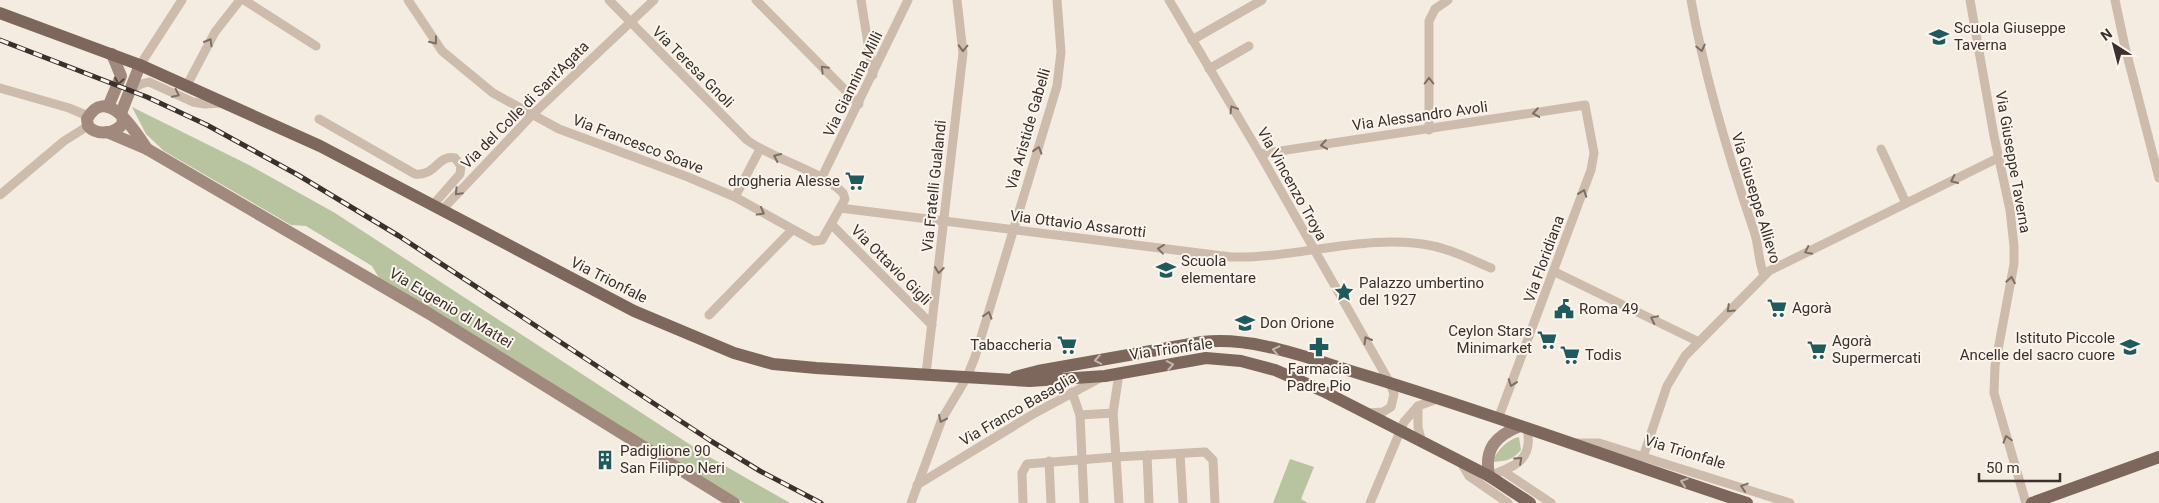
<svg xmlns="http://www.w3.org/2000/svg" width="2159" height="503" font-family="Roboto,sans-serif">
<rect width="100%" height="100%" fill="#f4ebe1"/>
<!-- green -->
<g fill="#b8c4a0">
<polygon points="132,107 249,165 335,213 706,455 790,503 744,503 379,278 372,266 306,226 291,225 164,151 146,134"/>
<path d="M 1519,437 L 1521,450 C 1513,460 1505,461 1494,462 L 1493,459 C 1500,448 1507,440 1519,437 Z"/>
<polygon points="1290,459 1314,467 1301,499 1308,503 1273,503"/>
</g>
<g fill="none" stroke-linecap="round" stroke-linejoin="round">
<!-- street -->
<g stroke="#cdbbac" stroke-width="9">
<polyline points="244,0 316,46"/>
<polyline points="408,0 442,51 493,93 559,129 688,177 735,197"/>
<path d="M 609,0 L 747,140 C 774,160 820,170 843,193 L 845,199 L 822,240 L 814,241 L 735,197 L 760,149"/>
<polyline points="756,0 859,104"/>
<polyline points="861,0 873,75"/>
<polyline points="1169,0 1260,154 1390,383 1394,394 1391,407 1383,412 1368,413"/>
<path d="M 1691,0 C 1705,79 1728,155 1754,231 C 1759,245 1758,261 1764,275"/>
<polyline points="1970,0 1994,136 2010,210 2014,246 2014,264 1995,366 1994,393 2026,503"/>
<polyline points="2115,0 2125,47 2159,178"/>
<polyline points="1192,40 1262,0"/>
<polyline points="140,65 182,0"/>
<polyline points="1209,69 1249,46"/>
<polyline points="187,85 215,32 240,0"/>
<polyline points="0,88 69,108 88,116"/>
<polyline points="132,89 141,84 149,82 193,102 205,104 223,103"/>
<path d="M 319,119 L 415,174 C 435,177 438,154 455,158 L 461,166 L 460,174 L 433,205"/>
<polyline points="1429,130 1429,21 1435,9 1448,0"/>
<polyline points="1881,149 1906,203"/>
<polyline points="1260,154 1585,105 1594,153 1591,170 1498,419"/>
<polyline points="821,179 908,0"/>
<polyline points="0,195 64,141 88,126"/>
<path d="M 840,208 L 1231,257 C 1295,259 1371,232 1433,246 C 1453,250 1472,260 1491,268"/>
<polyline points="442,210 532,115 654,0"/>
<polyline points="831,224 932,325"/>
<polyline points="1555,272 1697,341"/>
<polyline points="709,315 792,230"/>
<polyline points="926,374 963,53 957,0"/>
<polyline points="1072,392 1080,415 1113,413 1116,457 1205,452 1213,460 1215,503"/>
<polyline points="1418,406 1418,427 1422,443"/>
<polyline points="1113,413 1119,374"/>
<polyline points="1080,415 1084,503"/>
<polyline points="1577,443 1599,443 1790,503"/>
<polyline points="1180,454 1183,503"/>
<polyline points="1147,455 1149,503"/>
<polyline points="1643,457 1667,386 1685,356 1769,271 1998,158"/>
<polyline points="1049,461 1051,503"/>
<polyline points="1460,461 1469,476 1508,503"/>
<polyline points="1503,471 1551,503"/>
<path d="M 1489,476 C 1514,467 1534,460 1527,429"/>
<polyline points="917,485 1035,413 1100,378"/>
<polyline points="911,503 942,419 967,377 975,357 1057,86 1061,52 1057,0"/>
<polyline points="1023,503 1022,473 1027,464 1116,457 1119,503"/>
<polyline points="1370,503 1404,422 1418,406 1437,399"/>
</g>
<!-- secondary -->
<g stroke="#a18a7d" stroke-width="12">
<polyline points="108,107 121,76 112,54"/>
<polyline points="121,113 140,65"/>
<path d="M 122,115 L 123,123 C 116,134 97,136 88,126 L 87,119 C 107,83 136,133 147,149"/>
<polyline points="107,132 147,149 428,313 734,503"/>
<path d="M 1489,476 C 1484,449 1495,436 1520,426"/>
</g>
<!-- primary -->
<g stroke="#7d675c" stroke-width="12">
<polyline points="0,13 140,65 320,146 634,311 734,353 773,364 816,368 1030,381 1105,376 1206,358 1241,361 1275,370 1323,391 1489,476 1530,503"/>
<path d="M 1015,377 L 1038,371 L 1202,342 C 1257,336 1312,360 1364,375 C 1493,414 1619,461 1747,503"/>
<polyline points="2032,503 2159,457"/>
</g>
<defs>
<polyline id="rail" points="0,40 147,97 207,125 298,175 399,236 711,441 760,471 821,503"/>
</defs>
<!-- rail casing -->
<use href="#rail" stroke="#3b302b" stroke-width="5"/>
<!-- rail -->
<use href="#rail" stroke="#fbf5ee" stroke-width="3" stroke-dasharray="9" stroke-linecap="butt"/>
</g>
<!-- one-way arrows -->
<defs><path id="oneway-chevron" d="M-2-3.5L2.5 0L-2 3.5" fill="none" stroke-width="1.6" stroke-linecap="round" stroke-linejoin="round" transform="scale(1.25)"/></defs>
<g stroke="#7d6f65">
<use href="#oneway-chevron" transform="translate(434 41) rotate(52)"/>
<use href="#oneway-chevron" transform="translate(209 42) rotate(-60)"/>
<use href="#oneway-chevron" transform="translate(963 48) rotate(92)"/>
<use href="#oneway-chevron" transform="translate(1701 48) rotate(77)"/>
<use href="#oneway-chevron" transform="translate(824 69) rotate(-135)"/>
<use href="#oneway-chevron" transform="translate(1429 81) rotate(-90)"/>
<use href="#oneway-chevron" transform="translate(176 94) rotate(26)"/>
<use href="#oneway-chevron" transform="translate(1233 109) rotate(-121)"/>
<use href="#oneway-chevron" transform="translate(1536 113) rotate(171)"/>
<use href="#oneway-chevron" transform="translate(1324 145) rotate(172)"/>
<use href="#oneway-chevron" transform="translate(1038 150) rotate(-73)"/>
<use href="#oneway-chevron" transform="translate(777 157) rotate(-155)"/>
<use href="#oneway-chevron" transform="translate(1954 180) rotate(155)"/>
<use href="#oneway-chevron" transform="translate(458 192) rotate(134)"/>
<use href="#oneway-chevron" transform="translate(1583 193) rotate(-70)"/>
<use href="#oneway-chevron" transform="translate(761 212) rotate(29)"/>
<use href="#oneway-chevron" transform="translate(1161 249) rotate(-173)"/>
<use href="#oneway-chevron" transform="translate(1808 251) rotate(154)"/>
<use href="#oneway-chevron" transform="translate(939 270) rotate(97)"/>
<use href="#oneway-chevron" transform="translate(2011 280) rotate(-80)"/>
<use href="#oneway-chevron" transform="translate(1730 309) rotate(136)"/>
<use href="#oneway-chevron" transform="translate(988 315) rotate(-73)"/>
<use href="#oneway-chevron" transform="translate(1654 319) rotate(-154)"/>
<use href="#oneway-chevron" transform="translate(1367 340) rotate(-120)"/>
<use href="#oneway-chevron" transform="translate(1512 383) rotate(110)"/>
<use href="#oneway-chevron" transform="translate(942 419) rotate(115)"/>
<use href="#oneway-chevron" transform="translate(2007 439) rotate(-106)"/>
<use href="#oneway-chevron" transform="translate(1519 460) rotate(-42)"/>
<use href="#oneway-chevron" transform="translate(1744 487) rotate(-162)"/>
</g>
<use stroke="#544640" href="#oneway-chevron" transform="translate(119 81) rotate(100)"/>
<g stroke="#c2b5ac">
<use href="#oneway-chevron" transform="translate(1276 350) rotate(-167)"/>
<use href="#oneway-chevron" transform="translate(1098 360) rotate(170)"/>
<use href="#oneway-chevron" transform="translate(1170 365) rotate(-10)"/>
<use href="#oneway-chevron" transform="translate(1684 482) rotate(-162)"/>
</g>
<!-- icons -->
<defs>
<symbol id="school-bare" viewBox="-9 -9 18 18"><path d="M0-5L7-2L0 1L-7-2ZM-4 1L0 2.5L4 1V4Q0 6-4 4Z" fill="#1f5a5e" stroke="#fbf5ee" stroke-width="2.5" paint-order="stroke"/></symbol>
<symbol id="supermarket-bare" viewBox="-9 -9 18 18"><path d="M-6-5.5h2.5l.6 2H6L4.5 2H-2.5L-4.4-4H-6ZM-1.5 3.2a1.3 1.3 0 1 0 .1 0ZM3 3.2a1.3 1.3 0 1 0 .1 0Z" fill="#1f5a5e" stroke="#fbf5ee" stroke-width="2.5" paint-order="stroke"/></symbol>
<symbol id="sight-bare" viewBox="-9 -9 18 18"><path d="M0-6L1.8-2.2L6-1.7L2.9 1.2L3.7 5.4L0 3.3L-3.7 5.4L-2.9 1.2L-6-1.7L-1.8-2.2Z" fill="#1f5a5e" stroke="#fbf5ee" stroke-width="2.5" paint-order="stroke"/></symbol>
<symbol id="civic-bare" viewBox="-9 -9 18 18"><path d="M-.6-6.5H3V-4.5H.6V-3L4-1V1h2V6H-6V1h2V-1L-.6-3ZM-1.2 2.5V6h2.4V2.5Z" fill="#1f5a5e" stroke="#fbf5ee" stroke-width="2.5" paint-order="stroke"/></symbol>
<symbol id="pharmacy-bare" viewBox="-9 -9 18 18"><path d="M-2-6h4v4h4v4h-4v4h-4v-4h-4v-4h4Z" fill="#1f5a5e" stroke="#fbf5ee" stroke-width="2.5" paint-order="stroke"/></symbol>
<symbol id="building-bare" viewBox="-9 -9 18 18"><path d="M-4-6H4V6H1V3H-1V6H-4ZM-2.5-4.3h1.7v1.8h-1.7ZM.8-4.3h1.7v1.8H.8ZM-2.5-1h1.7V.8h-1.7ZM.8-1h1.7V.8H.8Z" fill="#1f5a5e" stroke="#fbf5ee" stroke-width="2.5" paint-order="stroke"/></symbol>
</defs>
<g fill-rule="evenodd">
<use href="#school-bare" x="1925" y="23" width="28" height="28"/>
<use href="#supermarket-bare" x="841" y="167" width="28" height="28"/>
<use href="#school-bare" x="1152" y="256" width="28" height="28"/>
<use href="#sight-bare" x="1330" y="278" width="28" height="28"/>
<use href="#supermarket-bare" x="1763" y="294" width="28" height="28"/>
<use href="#civic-bare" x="1550" y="295" width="28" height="28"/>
<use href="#school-bare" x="1231" y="309" width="28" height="28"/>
<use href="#supermarket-bare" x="1533" y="326" width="28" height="28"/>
<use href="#supermarket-bare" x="1053" y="331" width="28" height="28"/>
<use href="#pharmacy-bare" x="1305" y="333" width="28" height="28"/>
<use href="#school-bare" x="2116" y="333" width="28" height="28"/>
<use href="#supermarket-bare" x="1803" y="336" width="28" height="28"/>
<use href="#supermarket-bare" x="1556" y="341" width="28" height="28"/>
<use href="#building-bare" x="591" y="446" width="28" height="28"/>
</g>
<g text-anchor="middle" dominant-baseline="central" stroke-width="4" stroke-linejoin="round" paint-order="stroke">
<!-- poi labels -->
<g font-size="15" fill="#3b302b" stroke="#fbf5ee" text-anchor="start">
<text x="1954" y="28">Scuola Giuseppe<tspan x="1954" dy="17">Taverna</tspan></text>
<text x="840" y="181" text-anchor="end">drogheria Alesse</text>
<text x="1181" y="261">Scuola<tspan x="1181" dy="17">elementare</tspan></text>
<text x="1359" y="283">Palazzo umbertino<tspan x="1359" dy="17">del 1927</tspan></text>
<text x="1792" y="308">Agorà</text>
<text x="1579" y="309">Roma 49</text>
<text x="1260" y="323">Don Orione</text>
<text x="1532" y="331" text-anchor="end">Ceylon Stars<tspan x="1532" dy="17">Minimarket</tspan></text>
<text x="2115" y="338" text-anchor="end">Istituto Piccole<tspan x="2115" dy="17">Ancelle del sacro cuore</tspan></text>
<text x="1832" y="341">Agorà<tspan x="1832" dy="17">Supermercati</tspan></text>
<text x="1052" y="345" text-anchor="end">Tabaccheria</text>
<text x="1585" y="355">Todis</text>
<text x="1319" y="369" text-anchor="middle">Farmacia<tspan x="1319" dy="17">Padre Pio</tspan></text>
<text x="620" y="451">Padiglione 90<tspan x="620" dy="17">San Filippo Neri</tspan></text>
</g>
<!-- street labels -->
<g font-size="15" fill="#3b302b" stroke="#fbf5ee">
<text transform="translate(693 67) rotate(45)">Via Teresa Gnoli</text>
<text transform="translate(853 84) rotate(-64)">Via Giannina Milli</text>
<text transform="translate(525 105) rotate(-45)">Via del Colle di Sant'Agata</text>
<text transform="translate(1420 116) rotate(-8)">Via Alessandro Avoli</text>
<text transform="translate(1028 129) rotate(-74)">Via Aristide Gabelli</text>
<text transform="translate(638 144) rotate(21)">Via Francesco Soave</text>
<text transform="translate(2013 162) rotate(80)">Via Giuseppe Taverna</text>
<text transform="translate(1292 184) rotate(61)">Via Vincenzo Troya</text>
<text transform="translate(934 186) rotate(-84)">Via Fratelli Gualandi</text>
<text transform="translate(1756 198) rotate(73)">Via Giuseppe Allievo</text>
<text transform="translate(1078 224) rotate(7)">Via Ottavio Assarotti</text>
<text transform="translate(1544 259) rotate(-70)">Via Floridiana</text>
<text transform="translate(891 265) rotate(45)">Via Ottavio Gigli</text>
<text transform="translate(609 280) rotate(27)">Via Trionfale</text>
<text transform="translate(451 308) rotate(31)">Via Eugenio di Mattei</text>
<text transform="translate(1171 349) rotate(-8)">Via Trionfale</text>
<text transform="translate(1018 409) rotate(-30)">Via Franco Basaglia</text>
<text transform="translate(1685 452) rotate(17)">Via Trionfale</text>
</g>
</g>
<!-- north arrow -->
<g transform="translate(2114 45) rotate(324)" stroke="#fbf5ee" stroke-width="4" paint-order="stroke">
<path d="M0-4L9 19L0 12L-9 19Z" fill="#3b302b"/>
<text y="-8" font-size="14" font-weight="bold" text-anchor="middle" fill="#3b302b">N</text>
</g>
<!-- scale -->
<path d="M1979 473v8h81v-8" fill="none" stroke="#3b302b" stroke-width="2.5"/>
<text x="1986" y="473" font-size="15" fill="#3b302b" stroke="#fbf5ee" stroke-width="4" paint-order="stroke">50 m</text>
</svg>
